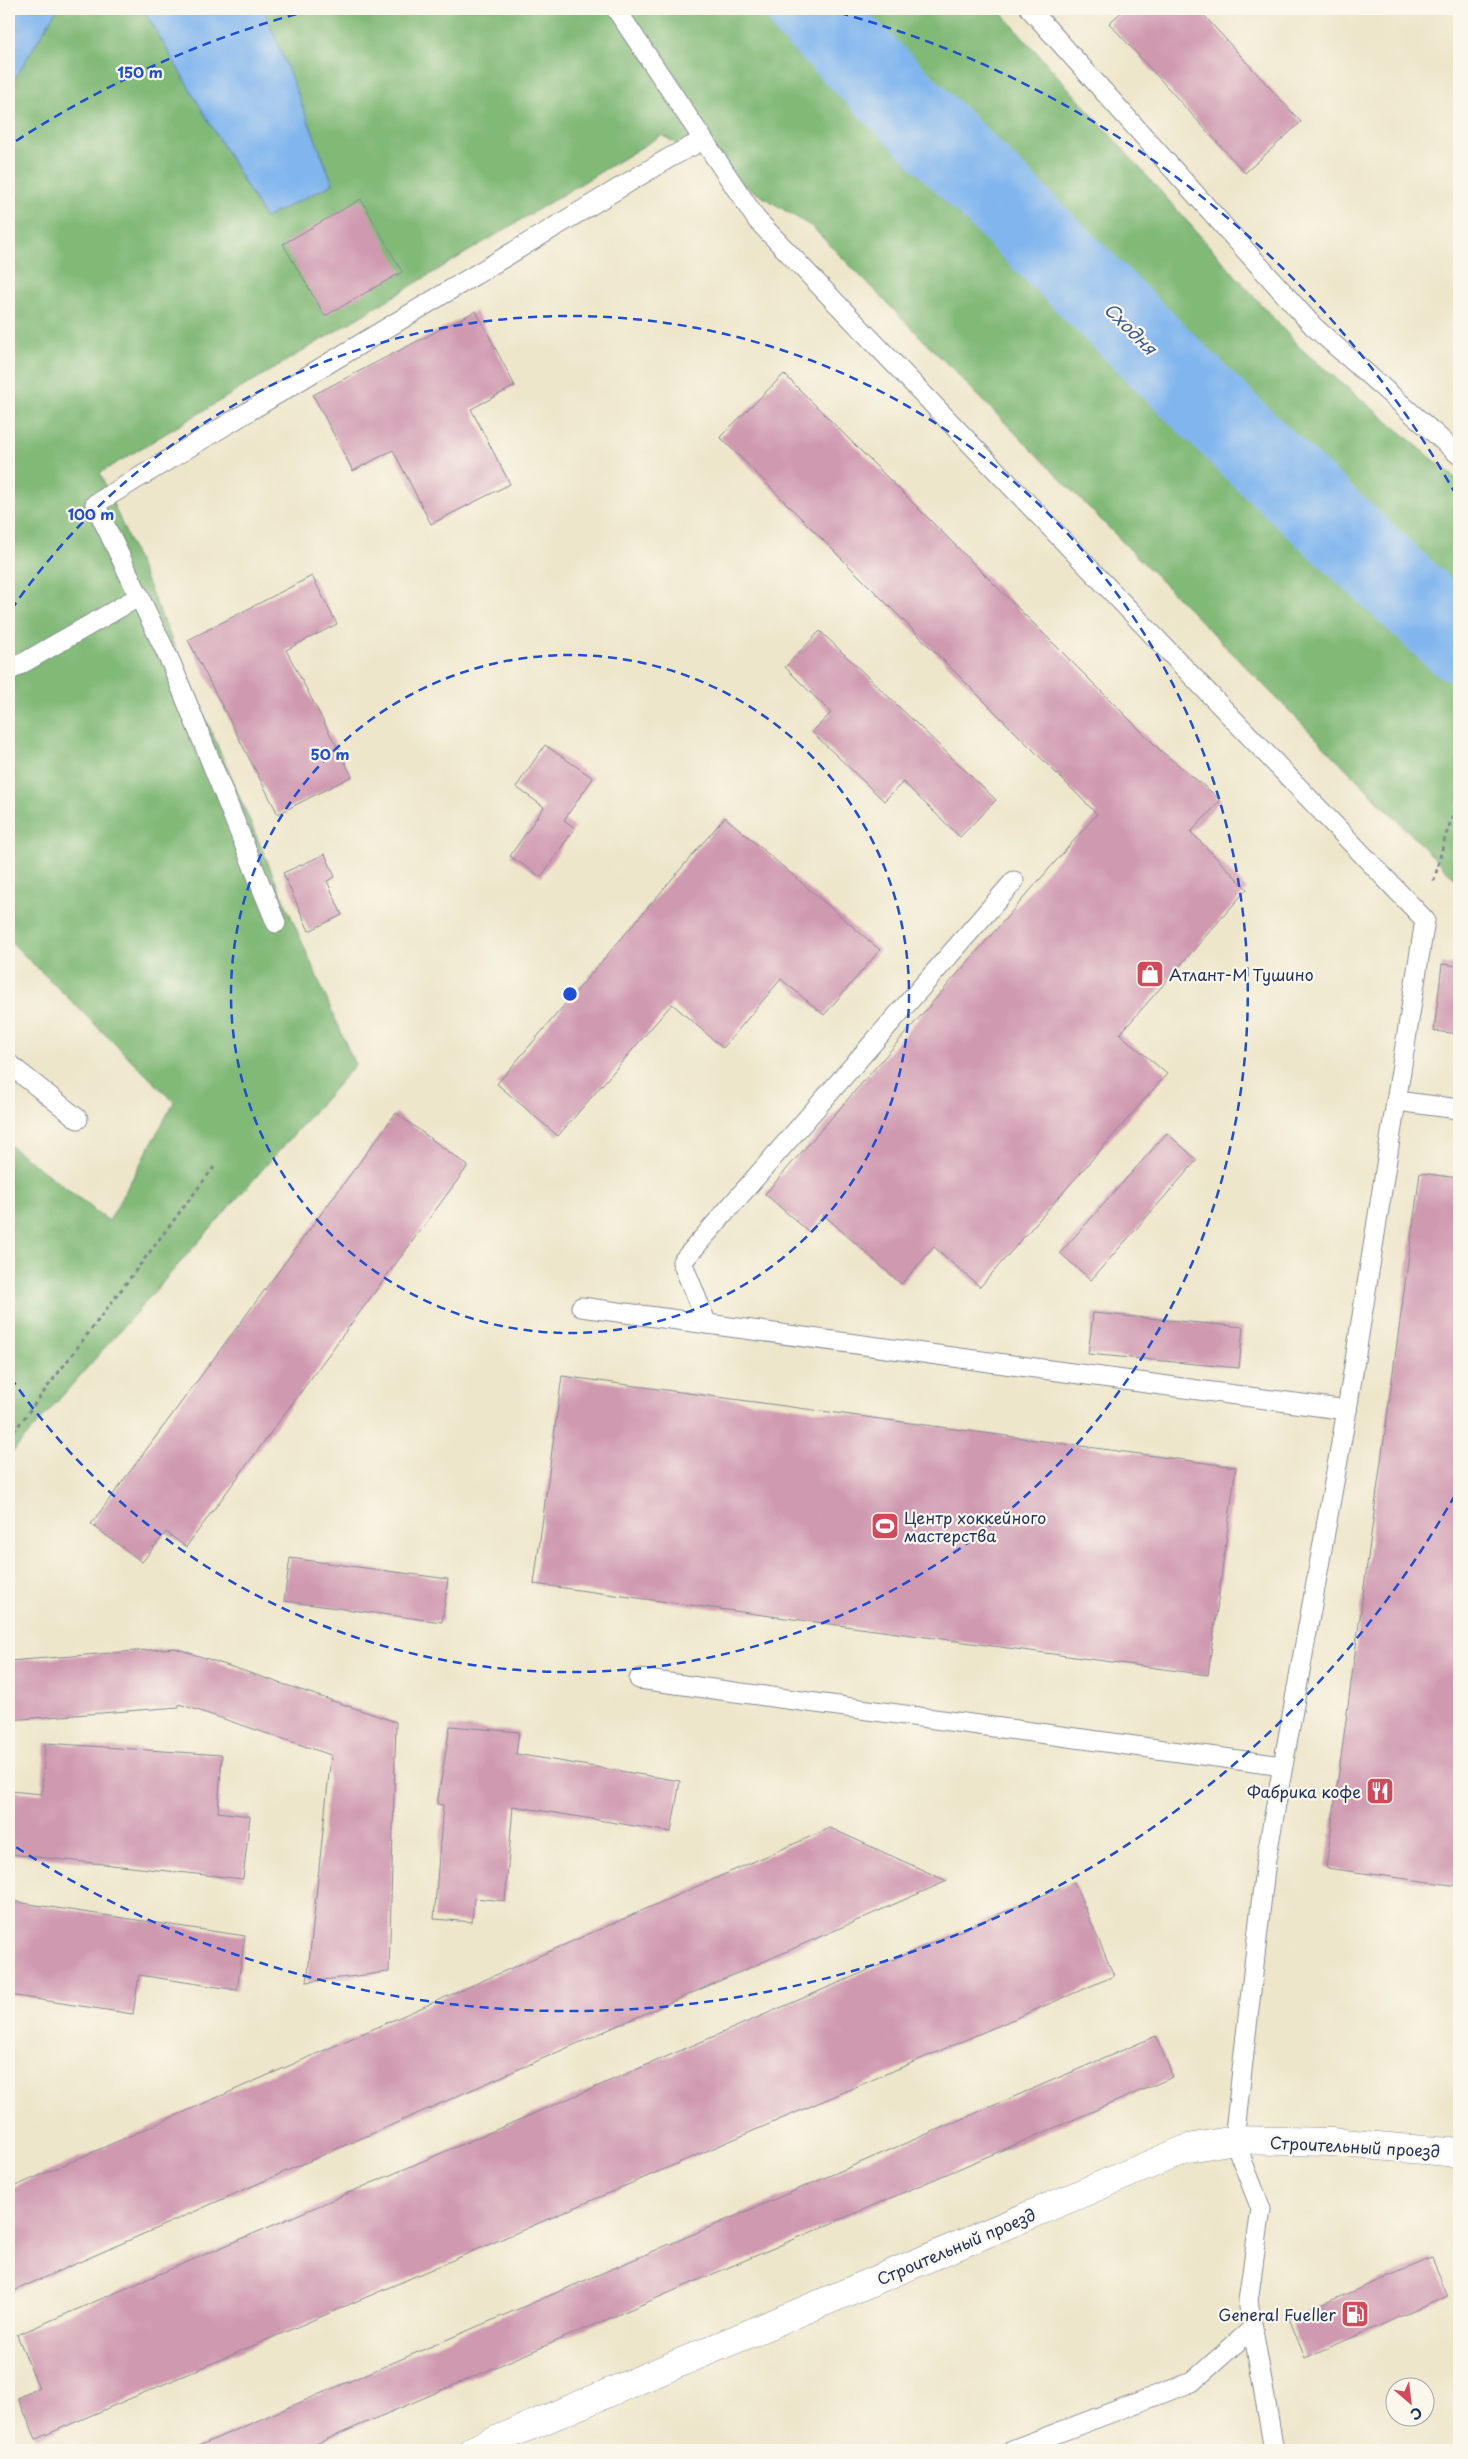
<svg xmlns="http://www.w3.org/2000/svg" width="1468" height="2459" font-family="'Playpen Sans',sans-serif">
<rect width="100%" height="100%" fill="#fbf7ec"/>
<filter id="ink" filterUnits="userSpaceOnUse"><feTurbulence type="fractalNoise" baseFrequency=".02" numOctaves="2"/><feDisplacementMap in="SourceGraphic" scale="10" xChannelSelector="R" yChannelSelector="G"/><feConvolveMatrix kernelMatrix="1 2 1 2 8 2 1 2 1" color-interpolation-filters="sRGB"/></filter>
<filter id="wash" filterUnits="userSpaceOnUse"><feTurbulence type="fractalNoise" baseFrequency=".0096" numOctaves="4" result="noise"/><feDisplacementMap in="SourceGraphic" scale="20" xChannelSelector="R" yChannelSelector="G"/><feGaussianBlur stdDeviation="1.12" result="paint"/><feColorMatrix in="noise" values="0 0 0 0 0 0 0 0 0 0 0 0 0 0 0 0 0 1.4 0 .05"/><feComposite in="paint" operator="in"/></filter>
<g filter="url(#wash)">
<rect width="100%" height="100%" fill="#eee6ca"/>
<!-- forest -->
<polygon fill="#81b977" stroke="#4e746a" points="57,9 140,9 145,12 265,218 333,184 264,9 998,9 1301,349 1459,481 1459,883 812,227 662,135 100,473 355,1065 9,1456 9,1145 109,1221 174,1102 9,940 9,88"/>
<!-- water -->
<g fill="#80b5ee" stroke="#4e72a6">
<polygon points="9,9 57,9 9,88"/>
<polygon points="140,9 264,9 333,184 265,218 145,12"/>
</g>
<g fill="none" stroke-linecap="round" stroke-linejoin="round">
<!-- river -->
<polyline stroke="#80b5ee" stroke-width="81" points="808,9 1257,453 1459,641"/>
</g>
<g id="blocks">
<!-- building -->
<g fill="#cf99b0">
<polygon points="1125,9 1198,9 1301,122 1245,173 1109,23"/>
<polygon points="361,199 402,272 325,316 283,244"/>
<polygon points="476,311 515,386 471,409 510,484 431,524 393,450 353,471 313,395"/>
<polygon points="784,374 1160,750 1221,800 1191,832 1247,889 1120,1034 1167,1074 980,1287 934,1247 901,1284 824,1215 809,1232 765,1194 1097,814 720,437"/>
<polygon points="312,576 337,624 286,650 352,776 278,814 188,640"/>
<polygon points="820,631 996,800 960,837 903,782 884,801 812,732 831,713 785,667"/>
<polygon points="545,745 593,778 564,820 575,828 541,877 510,856 544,807 516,787"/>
<polygon points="725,817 880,950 824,1015 781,979 723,1048 672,1004 558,1136 497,1084"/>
<polygon points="325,854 335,877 327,881 342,915 309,931 283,873"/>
<polygon points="1442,964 1459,966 1459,1034 1434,1031"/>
<polygon points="396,1113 468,1166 186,1547 166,1532 142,1562 91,1524"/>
<polygon points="1167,1133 1197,1160 1091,1280 1060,1253"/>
<polygon points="1420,1173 1459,1178 1459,1794 1455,1827 1459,1828 1459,1886 1326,1868"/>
<polygon points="1093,1313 1243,1327 1239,1368 1088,1354"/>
<polygon points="562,1376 1236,1467 1208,1675 534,1584"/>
<polygon points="290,1558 448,1579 442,1622 284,1601"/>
<polygon points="175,1648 396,1722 389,1972 307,1982 331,1755 179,1704 179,1707 9,1720 9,1661"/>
<polygon points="450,1726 519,1732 516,1754 680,1781 671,1832 513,1806 505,1901 474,1898 472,1922 434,1919 443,1805 437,1804"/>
<polygon points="45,1743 222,1755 218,1812 250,1816 243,1879 9,1854 9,1791 42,1794"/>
<polygon points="830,1828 947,1881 9,2293 9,2189"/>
<polygon points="1074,1882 1114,1976 36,2439 18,2398 39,2388 17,2335"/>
<polygon points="9,1901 245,1936 237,1990 139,1975 133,2014 9,1995"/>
<polygon points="1156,2036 1173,2077 302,2450 189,2450"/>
<polygon points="1432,2258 1448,2296 1305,2358 1289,2318"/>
</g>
</g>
</g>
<g filter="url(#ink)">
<use href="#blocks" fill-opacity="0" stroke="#848a94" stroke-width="1"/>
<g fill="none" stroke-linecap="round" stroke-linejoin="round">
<defs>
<g id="service">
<polyline points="616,9 757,220 1425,920 1347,1410 1266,1860 1234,2140 1261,2209 1248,2301 1274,2450"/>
<polyline points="1030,9 1313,326 1459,455"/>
<polyline points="9,671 140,596"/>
<polyline points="276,923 171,663 95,504 669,158 703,140"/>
<polyline points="9,1064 78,1119"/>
<polyline points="1396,1101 1459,1109"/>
<polyline points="581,1307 1347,1410"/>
<polyline points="707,1324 682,1262 1014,881"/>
<polyline points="639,1679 1282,1766"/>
<polyline points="1012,2450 1192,2382 1253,2328"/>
</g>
<polyline id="tertiary" points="473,2450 1189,2148 1234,2140 1331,2142 1459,2153"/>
</defs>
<!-- service casing -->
<use href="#service" stroke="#848a94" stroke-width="21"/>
<!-- tertiary casing -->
<use href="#tertiary" stroke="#848a94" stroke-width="29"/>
<!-- path -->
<g stroke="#848a94" stroke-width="3" stroke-dasharray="4 4" stroke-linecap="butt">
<polyline points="1434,881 1445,838 1459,798"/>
<polyline points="9,1438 214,1167"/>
</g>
<!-- service -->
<use href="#service" stroke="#fff" stroke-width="19"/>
<!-- tertiary -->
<use href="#tertiary" stroke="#fff" stroke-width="28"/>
</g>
</g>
<!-- distance rings -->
<g fill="none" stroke="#1d4ed8" stroke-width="2.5" stroke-dasharray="9 6">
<circle cx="570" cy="994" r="339"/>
<path d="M11 610A678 678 0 1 1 11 1378"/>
<path d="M1455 1495A1017 1017 0 0 1 16 1847M16 141A1017 1017 0 0 1 315 9M825 9A1017 1017 0 0 1 1455 493"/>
</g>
<!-- icons -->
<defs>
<symbol id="shop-square" viewBox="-11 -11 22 22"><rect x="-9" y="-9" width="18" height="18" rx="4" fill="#d1495b" stroke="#fbf7ec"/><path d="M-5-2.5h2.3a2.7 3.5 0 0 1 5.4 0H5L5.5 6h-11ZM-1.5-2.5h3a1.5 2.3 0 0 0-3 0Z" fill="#fff"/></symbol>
<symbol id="stadium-square" viewBox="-11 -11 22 22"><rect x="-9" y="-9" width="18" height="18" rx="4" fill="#d1495b" stroke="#fbf7ec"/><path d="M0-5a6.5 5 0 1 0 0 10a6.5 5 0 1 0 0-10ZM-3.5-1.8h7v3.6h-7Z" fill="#fff"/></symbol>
<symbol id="restaurant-square" viewBox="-11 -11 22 22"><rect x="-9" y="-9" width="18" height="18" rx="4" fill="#d1495b" stroke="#fbf7ec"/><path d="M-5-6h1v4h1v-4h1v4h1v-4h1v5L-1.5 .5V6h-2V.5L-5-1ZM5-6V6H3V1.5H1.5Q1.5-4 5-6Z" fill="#fff"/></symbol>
<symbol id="fuel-square" viewBox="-11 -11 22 22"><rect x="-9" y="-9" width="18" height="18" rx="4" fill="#d1495b" stroke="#fbf7ec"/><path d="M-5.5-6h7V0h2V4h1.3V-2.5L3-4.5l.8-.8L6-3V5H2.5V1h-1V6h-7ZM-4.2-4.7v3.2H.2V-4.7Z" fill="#fff"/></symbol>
</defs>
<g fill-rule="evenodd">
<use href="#shop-square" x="1134" y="958" width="32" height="32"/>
<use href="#stadium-square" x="869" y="1510" width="32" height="32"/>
<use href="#restaurant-square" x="1364" y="1775" width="32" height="32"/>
<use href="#fuel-square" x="1339" y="2298" width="32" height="32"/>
</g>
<g text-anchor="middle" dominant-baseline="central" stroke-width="4.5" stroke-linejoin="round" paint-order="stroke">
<!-- poi labels -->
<g font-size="16" fill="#1b2f5e" stroke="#fbf7ec" text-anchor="start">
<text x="1169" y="974">Атлант-М Тушино</text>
<text x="904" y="1517">Центр хоккейного<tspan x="904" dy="18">мастерства</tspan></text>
<text x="1361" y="1791" text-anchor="end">Фабрика кофе</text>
<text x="1336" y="2314" text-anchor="end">General Fueller</text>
</g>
<!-- street labels -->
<g font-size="16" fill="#1b2f5e" stroke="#fbf7ec">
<text transform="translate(1355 2146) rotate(3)">Строительный проезд</text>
<text transform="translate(956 2246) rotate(-23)">Строительный проезд</text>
</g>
<!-- water labels -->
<g font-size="18" font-style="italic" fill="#395789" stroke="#fbf7ec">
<text transform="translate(1131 328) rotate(45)">Сходня</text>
</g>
</g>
<circle cx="570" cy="994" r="8" fill="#1d4ed8" stroke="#fbf7ec" stroke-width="2.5"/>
<g font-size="15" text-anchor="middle" font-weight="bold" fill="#1d4ed8" stroke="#fbf7ec" stroke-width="4.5" stroke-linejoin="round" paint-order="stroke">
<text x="140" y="78">150 m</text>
<text x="91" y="520">100 m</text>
<text x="330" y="760">50 m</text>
</g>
<!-- margin -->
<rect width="1468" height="2459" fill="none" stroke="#fbf7ec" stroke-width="30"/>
<!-- north arrow -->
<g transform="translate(1410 2402) rotate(152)"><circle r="24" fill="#fbf7ec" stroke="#a1a7b3"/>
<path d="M0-4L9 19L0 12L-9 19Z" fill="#d1495b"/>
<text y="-8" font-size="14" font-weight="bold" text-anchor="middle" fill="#1b2f5e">С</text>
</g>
</svg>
